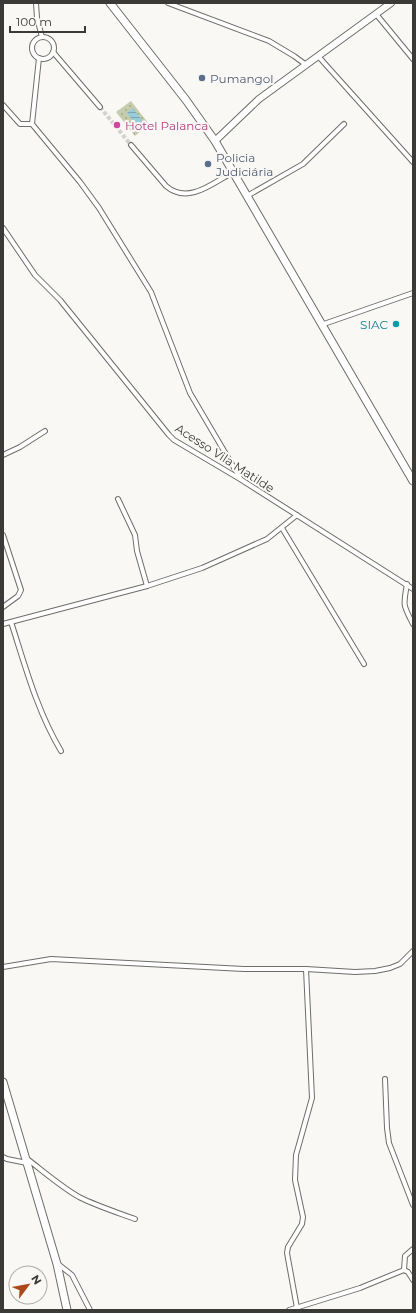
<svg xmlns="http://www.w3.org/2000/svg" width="416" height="1313" font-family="Montserrat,sans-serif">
<defs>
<pattern id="grass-dots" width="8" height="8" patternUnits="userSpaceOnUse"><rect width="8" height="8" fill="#c6cdad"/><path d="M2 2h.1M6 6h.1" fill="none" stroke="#a2a78e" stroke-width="1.8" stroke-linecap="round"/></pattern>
<pattern id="water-rules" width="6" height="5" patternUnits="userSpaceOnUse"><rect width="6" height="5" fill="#97ccd8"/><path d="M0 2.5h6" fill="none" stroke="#7ca7b0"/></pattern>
</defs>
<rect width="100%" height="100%" fill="#f9f8f5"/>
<!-- grass -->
<polygon fill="url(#grass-dots)" points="131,101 149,124 135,136 116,112"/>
<!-- water -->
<polygon fill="url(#water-rules)" points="133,108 144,123 138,128 127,113"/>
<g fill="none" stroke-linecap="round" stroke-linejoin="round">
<!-- street-tunnel -->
<polyline stroke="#d3d2cf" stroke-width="4" stroke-dasharray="4 2" stroke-linecap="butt" points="100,107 131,145"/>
<defs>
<g id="street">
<polyline points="36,3 37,18 42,37"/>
<polyline points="168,3 269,41 294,56 305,64"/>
<polyline points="376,14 413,59"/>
<circle cx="43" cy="48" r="11"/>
<polyline points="53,52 100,107"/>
<polyline points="318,56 413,162"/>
<polyline points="39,58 32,124 80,182 99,208 151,292 190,393 240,478"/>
<polyline points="3,105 20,124 32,124"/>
<path d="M 131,145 L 166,186 C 188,205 213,183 233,172"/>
<polyline points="247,196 303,164 344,124"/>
<polyline points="3,228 35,275 60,300 169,435 174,440 240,479 413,589"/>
<polyline points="321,325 413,293"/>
<polyline points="3,455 20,447 45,431"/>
<polyline points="118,499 135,535 137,551 147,586"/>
<polyline points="282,528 364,664"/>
<polyline points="3,535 21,590 18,596 3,607"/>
<path d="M 407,584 C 403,606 403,605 413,624"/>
<path d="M 11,622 C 25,665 37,711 61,751"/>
<polyline points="3,624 147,586 202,568 267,539 297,515"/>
<polyline points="3,967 51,959 244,969 306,969 355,972 375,971 390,968 400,964 413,951"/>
<polyline points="385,1079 387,1128 389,1143 413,1205"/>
<polyline points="3,1157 7,1159 27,1163"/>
<path d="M 26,1158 C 43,1171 60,1186 79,1197 C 97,1206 116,1212 135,1219"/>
<polyline points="58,1264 72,1275 90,1310"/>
<polyline points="404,1270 405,1256 413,1249"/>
<polyline points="297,1308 287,1253 288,1247 302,1224 303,1217 295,1180 296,1155 312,1098 306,969"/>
<polyline points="289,1310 360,1288 404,1270 408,1272 413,1280"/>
</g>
<polyline id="secondary" points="215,141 259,99 391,3"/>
<g id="primary">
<polyline points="110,3 186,100 215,141 413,481"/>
<polyline points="3,1082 57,1264 67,1310"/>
</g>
</defs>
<!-- street casing -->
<use href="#street" stroke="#6e6d6a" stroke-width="6"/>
<!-- secondary casing -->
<use href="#secondary" stroke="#6e6d6a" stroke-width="8"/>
<!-- primary casing -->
<use href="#primary" stroke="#6e6d6a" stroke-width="9"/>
<!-- street -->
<use href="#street" stroke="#fff" stroke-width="4"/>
<!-- secondary -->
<use href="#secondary" stroke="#fff" stroke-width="6"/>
<!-- primary -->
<use href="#primary" stroke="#fff" stroke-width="7"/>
</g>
<!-- markers -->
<g fill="#5c6f8a" stroke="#f9f8f5" stroke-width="1.5">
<circle cx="202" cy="78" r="4"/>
<circle cx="208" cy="164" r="4"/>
</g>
<circle fill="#d1479c" stroke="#f9f8f5" stroke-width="1.5" cx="117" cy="125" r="4"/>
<circle fill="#0f9aa8" stroke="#f9f8f5" stroke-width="1.5" cx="396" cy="324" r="4"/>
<g text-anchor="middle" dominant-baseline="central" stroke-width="4" stroke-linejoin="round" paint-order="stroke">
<!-- service labels -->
<g font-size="12" fill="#4e5e75" stroke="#f9f8f5" text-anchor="start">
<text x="210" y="78">Pumangol</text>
<text x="216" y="157">Policia<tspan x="216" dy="14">Judiciária</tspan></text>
</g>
<!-- hotel labels -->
<g font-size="12" fill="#b23c85" stroke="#f9f8f5" text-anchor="start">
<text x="125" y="125">Hotel Palanca</text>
</g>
<!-- culture labels -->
<g font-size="12" fill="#0d838f" stroke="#f9f8f5" text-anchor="end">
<text x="388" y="324">SIAC</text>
</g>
<!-- street labels -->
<g font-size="12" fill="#3b3a39" stroke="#f9f8f5">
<text transform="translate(225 458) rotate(33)">Acesso Vila Matilde</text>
</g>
</g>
<!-- border -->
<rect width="416" height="1313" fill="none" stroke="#3b3a39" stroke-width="8"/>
<!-- north arrow -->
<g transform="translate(28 1285) rotate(58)"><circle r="19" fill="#f9f8f5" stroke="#adacaa"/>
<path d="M0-3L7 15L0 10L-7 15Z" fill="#ad481b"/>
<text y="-6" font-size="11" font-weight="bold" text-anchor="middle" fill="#3b3a39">N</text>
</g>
<!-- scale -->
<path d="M10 26v6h75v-6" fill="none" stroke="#3b3a39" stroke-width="2"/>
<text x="16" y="26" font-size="12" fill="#3b3a39" stroke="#f9f8f5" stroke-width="3" paint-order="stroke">100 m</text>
</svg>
